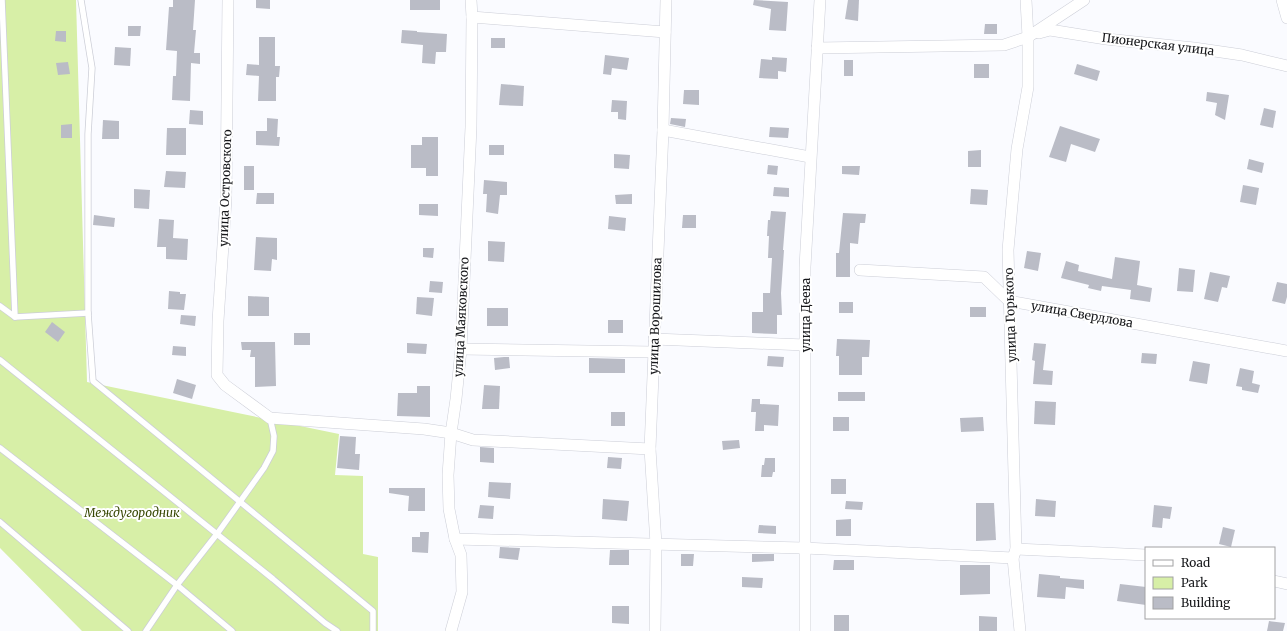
<svg xmlns="http://www.w3.org/2000/svg" width="1287" height="631" font-family="Merriweather,serif">
<rect width="100%" height="100%" fill="#fafbff"/>
<!-- green -->
<polygon fill="#d7efa7" points="0,0 76,0 87,382 339,434 335,475 363,476 363,554 378,557 378,631 82,631 0,548"/>
<!-- building -->
<g fill="#babcc6">
<polygon points="173,0 195,0 193,30 196,30 194,53 200,53 200,64 191,63 190,101 172,100 173,76 176,76 177,51 166,50 169,7 173,7"/>
<polygon points="256,0 270,0 270,9 256,8"/>
<rect x="410" y="0" width="30" height="10"/>
<polygon points="754,0 788,2 786,31 769,30 771,9 753,5"/>
<polygon points="848,0 859,0 858,21 845,19"/>
<polygon points="985,24 997,24 997,34 984,34"/>
<polygon points="128,26 141,26 140,36 128,36"/>
<polygon points="402,30 417,31 417,32 447,34 446,52 436,52 435,64 422,63 423,45 401,43"/>
<polygon points="56,31 66,31 66,42 55,41"/>
<polygon points="259,37 275,37 275,66 280,66 279,77 276,77 276,101 258,101 259,76 246,75 247,64 259,65"/>
<rect x="491" y="38" width="14" height="10"/>
<polygon points="115,47 131,48 130,66 114,65"/>
<polygon points="605,55 629,58 627,70 612,68 611,75 603,74"/>
<polygon points="772,57 787,58 786,72 778,71 778,79 759,78 761,59 772,60"/>
<rect x="844" y="60" width="9" height="16"/>
<polygon points="68,62 70,74 58,75 56,63"/>
<rect x="974" y="64" width="15" height="14"/>
<polygon points="1077,64 1100,71 1097,81 1074,74"/>
<polygon points="501,84 524,86 523,106 499,105"/>
<polygon points="684,90 699,90 699,105 683,104"/>
<polygon points="1207,92 1229,95 1225,120 1215,115 1217,103 1206,101"/>
<polygon points="612,100 627,101 626,120 618,119 618,112 611,112"/>
<polygon points="1264,108 1276,111 1273,128 1260,125"/>
<polygon points="190,110 203,111 203,125 189,124"/>
<polygon points="267,118 278,119 277,137 280,137 279,146 256,145 256,131 267,131"/>
<polygon points="671,118 686,119 685,127 670,124"/>
<polygon points="103,120 119,121 119,139 102,139"/>
<polygon points="72,124 72,138 61,138 61,125"/>
<polygon points="1060,126 1100,139 1095,152 1071,144 1066,162 1049,157"/>
<polygon points="770,127 789,128 788,138 769,137"/>
<polygon points="167,128 186,128 186,155 166,155"/>
<polygon points="422,137 438,137 438,176 426,176 426,168 411,168 411,145 422,145"/>
<rect x="489" y="145" width="15" height="10"/>
<polygon points="981,150 981,167 968,167 968,151"/>
<polygon points="614,154 630,155 629,169 614,168"/>
<polygon points="1249,159 1264,163 1262,173 1247,169"/>
<polygon points="768,165 778,166 777,175 767,174"/>
<rect x="244" y="166" width="10" height="24"/>
<polygon points="842,166 860,166 859,175 842,174"/>
<polygon points="166,171 186,172 185,188 164,187"/>
<polygon points="484,180 507,182 507,195 500,195 498,214 486,212 487,194 483,194"/>
<polygon points="1243,185 1259,188 1256,205 1240,202"/>
<polygon points="774,187 789,188 789,197 773,196"/>
<polygon points="134,189 150,190 149,209 134,208"/>
<polygon points="971,189 988,190 987,205 970,204"/>
<polygon points="257,193 274,193 274,204 256,204"/>
<polygon points="632,194 632,204 616,204 615,195"/>
<polygon points="419,204 438,204 438,216 419,215"/>
<polygon points="771,211 786,212 783,250 784,250 781,293 782,315 777,315 777,334 752,333 752,312 763,312 763,293 770,293 772,258 768,258 769,236 767,236 768,220 770,220"/>
<polygon points="843,213 866,214 865,223 860,223 858,244 850,243 850,277 836,277 836,253 839,253"/>
<polygon points="94,215 115,218 114,227 93,225"/>
<polygon points="683,215 696,215 696,228 682,228"/>
<polygon points="609,216 626,218 625,231 608,229"/>
<polygon points="159,219 174,220 173,238 188,239 187,260 166,259 166,247 157,247"/>
<polygon points="256,237 277,238 277,260 272,259 271,271 254,270"/>
<polygon points="488,241 505,242 504,262 488,261"/>
<polygon points="423,248 434,248 433,258 423,257"/>
<polygon points="1027,251 1041,253 1038,271 1024,268"/>
<polygon points="1115,257 1140,261 1137,285 1152,288 1150,302 1130,299 1131,290 1102,286 1101,291 1088,288 1089,285 1061,278 1066,261 1079,265 1078,271 1112,279"/>
<polygon points="1179,268 1195,270 1193,292 1177,291"/>
<polygon points="1210,272 1230,276 1227,288 1222,287 1218,302 1204,299"/>
<polygon points="430,281 443,282 442,293 429,292"/>
<polygon points="1277,282 1287,284 1287,297 1285,304 1272,301"/>
<polygon points="169,291 180,292 180,294 186,294 184,310 168,309"/>
<polygon points="248,296 269,297 269,316 248,316"/>
<polygon points="417,297 434,298 432,316 416,314"/>
<rect x="839" y="302" width="14" height="11"/>
<rect x="970" y="307" width="16" height="10"/>
<rect x="487" y="308" width="21" height="18"/>
<polygon points="181,315 196,316 195,326 180,324"/>
<rect x="608" y="320" width="15" height="13"/>
<polygon points="52,322 65,332 58,342 45,332"/>
<rect x="294" y="333" width="16" height="12"/>
<polygon points="837,339 870,340 869,357 862,357 862,375 839,375 839,356 836,356"/>
<polygon points="241,342 275,342 276,386 255,387 255,357 250,357 251,350 242,350"/>
<polygon points="407,343 427,344 426,354 407,353"/>
<polygon points="1034,343 1046,344 1043,370 1053,371 1052,385 1033,384 1035,361 1032,360"/>
<polygon points="173,346 186,347 186,356 172,355"/>
<polygon points="1142,353 1157,354 1156,364 1141,363"/>
<polygon points="768,356 784,357 783,367 767,366"/>
<polygon points="504,357 509,357 510,368 495,370 494,358"/>
<polygon points="589,358 625,359 625,373 589,373"/>
<polygon points="1193,361 1210,364 1207,384 1189,381"/>
<polygon points="1240,368 1254,371 1252,383 1260,385 1258,393 1242,390 1242,387 1236,386"/>
<polygon points="177,379 196,385 192,399 173,393"/>
<polygon points="484,385 500,386 499,409 482,409"/>
<polygon points="417,386 430,386 430,417 397,416 398,393 417,393"/>
<rect x="838" y="392" width="27" height="9"/>
<polygon points="752,399 760,399 760,404 779,405 778,426 764,425 764,431 755,431 756,412 751,412"/>
<polygon points="1035,401 1056,402 1055,425 1034,424"/>
<rect x="611" y="412" width="14" height="14"/>
<rect x="833" y="417" width="16" height="14"/>
<polygon points="983,417 984,431 961,432 960,418"/>
<polygon points="340,436 356,437 355,454 360,454 359,470 337,468"/>
<polygon points="739,440 740,448 723,450 722,441"/>
<polygon points="480,447 494,448 494,463 480,462"/>
<polygon points="608,457 622,458 621,469 607,468"/>
<polygon points="765,458 775,458 775,472 773,472 772,477 761,477 762,465 764,465"/>
<rect x="831" y="479" width="15" height="15"/>
<polygon points="489,482 511,483 510,499 488,497"/>
<polygon points="389,488 425,488 425,511 408,511 409,496 389,493"/>
<polygon points="603,499 629,501 627,521 602,519"/>
<polygon points="1036,499 1056,501 1055,517 1035,516"/>
<polygon points="846,501 863,502 862,510 845,509"/>
<polygon points="976,503 994,503 996,540 976,541"/>
<polygon points="480,505 494,506 493,519 478,518"/>
<polygon points="1154,505 1172,507 1170,519 1163,518 1162,528 1152,527"/>
<polygon points="851,519 851,536 836,536 836,520"/>
<polygon points="759,525 776,526 776,534 758,533"/>
<polygon points="1223,527 1235,530 1231,547 1219,544"/>
<polygon points="420,532 429,532 428,553 412,552 412,537 420,537"/>
<polygon points="500,547 520,548 518,560 499,558"/>
<polygon points="610,550 629,550 629,565 609,565"/>
<polygon points="681,554 694,554 693,566 681,566"/>
<polygon points="752,554 774,554 774,561 752,562"/>
<polygon points="834,560 854,560 854,570 833,570"/>
<polygon points="960,565 990,565 990,594 960,595"/>
<polygon points="1039,574 1060,576 1060,578 1084,580 1084,589 1066,587 1065,599 1037,597"/>
<polygon points="742,577 763,578 762,588 742,587"/>
<polygon points="1120,584 1146,587 1146,605 1117,601"/>
<polygon points="612,606 629,606 629,624 612,623"/>
<rect x="834" y="615" width="15" height="16"/>
<polygon points="979,616 997,617 997,631 979,631"/>
<polygon points="1269,621 1285,623 1283,631 1267,631"/>
</g>
<g fill="none" stroke-linecap="round" stroke-linejoin="round">
<defs>
<g id="lane">
<polyline points="2,0 15,317"/>
<polyline points="81,0 92,68 88,134 88,313 93,381 373,611 373,631"/>
<polyline points="0,306 15,317 88,313"/>
<polyline points="0,360 273,579 325,623 337,631"/>
<polyline points="0,448 177,585 232,631"/>
<polyline points="0,522 128,631"/>
<polyline points="146,631 177,585 217,534 264,468 273,451 274,436 270,418"/>
</g>
<g id="street">
<polyline points="228,0 226,199 218,321 217,375 225,385 270,418 424,429 451,433 473,440 650,449"/>
<polyline points="1282,0 1287,18"/>
<polyline points="472,17 665,32"/>
<polyline points="1039,33 1050,30 1106,39 1194,48 1242,55 1287,66"/>
<polyline points="817,48 1004,45 1028,37 1084,0"/>
<polyline points="663,130 810,157"/>
<polyline points="860,270 984,277 1009,301 1287,351"/>
<polyline points="654,339 805,345"/>
<polyline points="461,349 653,352"/>
<polyline points="455,539 804,548 1013,558"/>
<polyline points="1016,549 1146,555"/>
<polyline points="1274,581 1287,584"/>
<polyline points="451,631 462,592 461,555 455,539 449,509 448,475 451,433 456,399 461,349 471,127 472,17 471,0"/>
<polyline points="655,631 656,544 650,449 663,130 666,0"/>
<polyline points="805,631 805,267 820,0"/>
<polyline points="1020,631 1013,558 1016,549 1008,250 1017,149 1028,87 1028,37 1026,0"/>
</g>
</defs>
<!-- lane casing -->
<use href="#lane" stroke="#ccced7" stroke-width="7"/>
<!-- street casing -->
<use href="#street" stroke="#ccced7" stroke-width="12"/>
<!-- lane -->
<use href="#lane" stroke="#fff" stroke-width="5.5"/>
<!-- street -->
<use href="#street" stroke="#fff" stroke-width="11"/>
</g>
<g text-anchor="middle" dominant-baseline="central" stroke-width="4" stroke-linejoin="round" paint-order="stroke">
<!-- street labels -->
<g font-size="12" fill="#16171a" stroke="#fff">
<text transform="translate(1158 44) rotate(7)">Пионерская улица</text>
<text transform="translate(225 188) rotate(-88)">улица Островского</text>
<text transform="translate(1082 314) rotate(10)">улица Свердлова</text>
<text transform="translate(805 315) rotate(-90)">улица Деева</text>
<text transform="translate(1010 315) rotate(-92)">улица Горького</text>
<text transform="translate(655 316) rotate(-88)">улица Ворошилова</text>
<text transform="translate(461 317) rotate(-87)">улица Маяковского</text>
</g>
<!-- park labels -->
<g font-size="12" font-style="italic" fill="#384804" stroke="#fff">
<text x="132" y="512">Междугородник</text>
</g>
</g>
<!-- legend -->
<rect x="1145" y="547" width="130" height="72" fill="#ffffff" stroke="#a2a2a3"/>
<rect x="1153" y="560" width="20" height="6" fill="#ffffff" stroke="#a2a2a3"/>
<text x="1181" y="567" font-size="12" fill="#16171a">Road</text>
<rect x="1153" y="577" width="20" height="12" fill="#d7efa7" stroke="#a2a2a3"/>
<text x="1181" y="587" font-size="12" fill="#16171a">Park</text>
<rect x="1153" y="597" width="20" height="12" fill="#babcc6" stroke="#a2a2a3"/>
<text x="1181" y="607" font-size="12" fill="#16171a">Building</text>
</svg>
